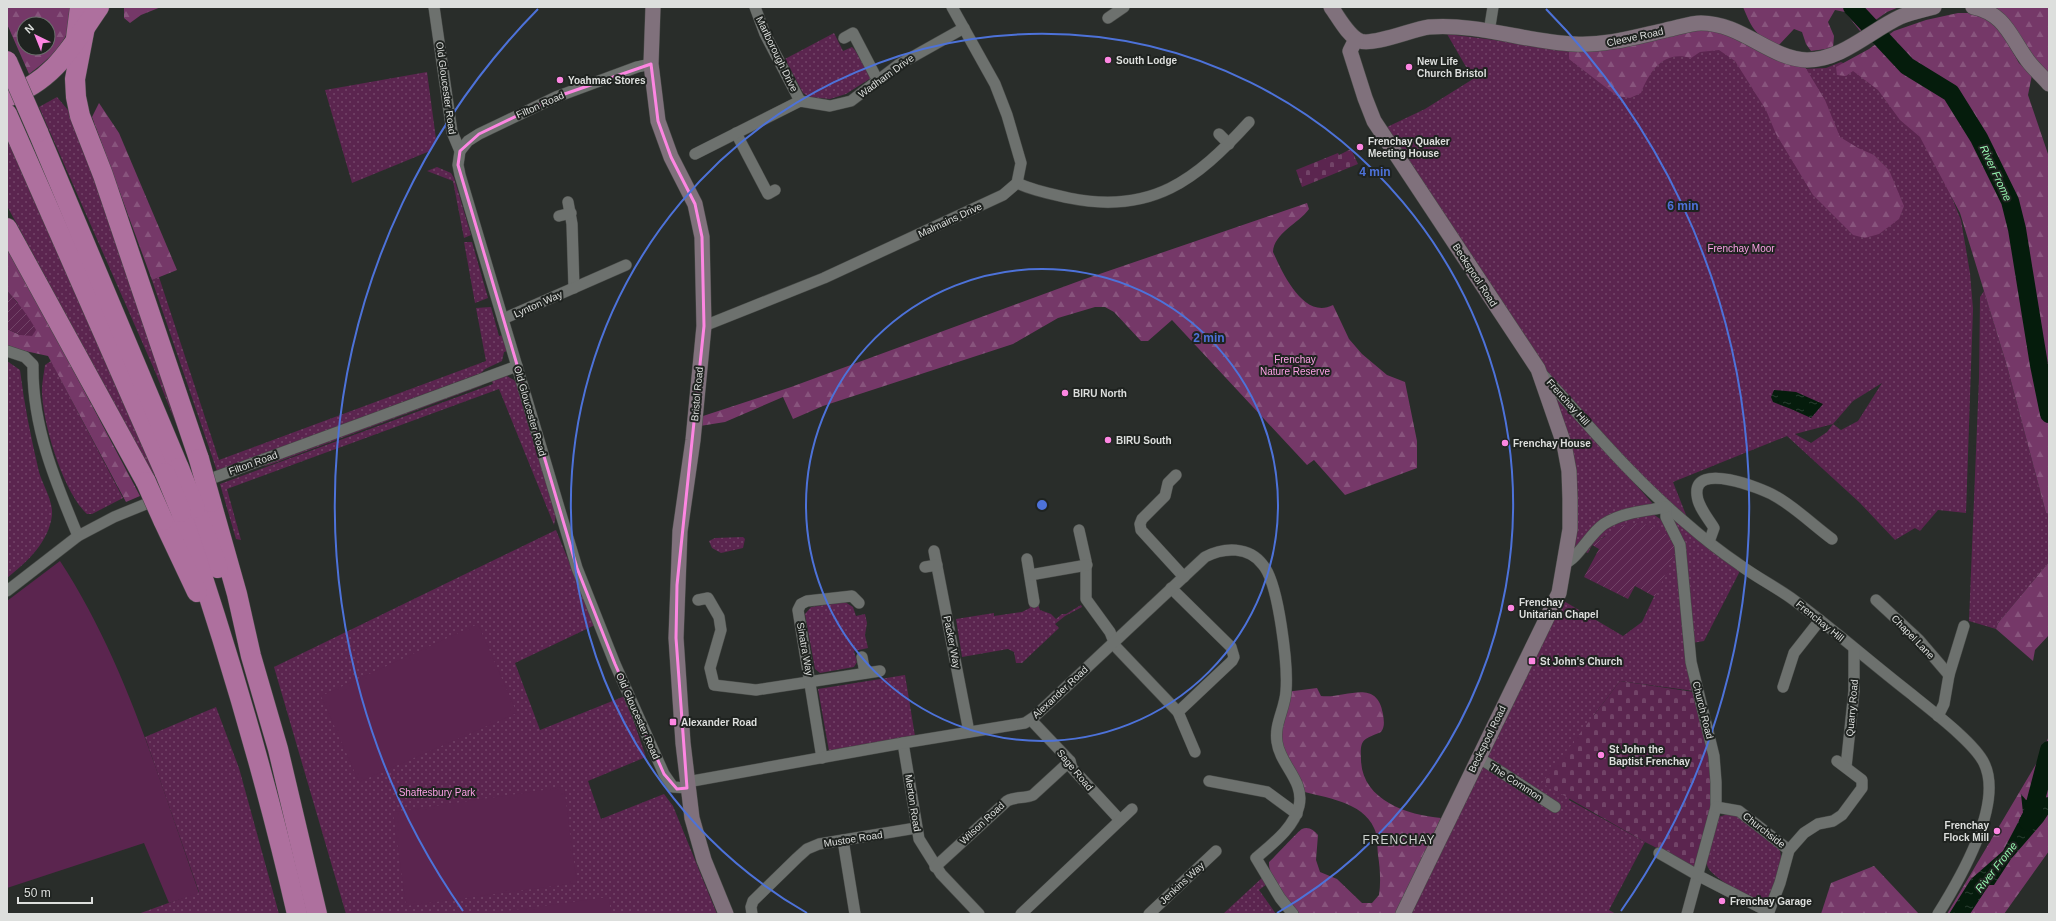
<svg xmlns="http://www.w3.org/2000/svg" width="2056" height="921" font-family="Arial,sans-serif">
<defs>
<pattern id="grass-dots" width="8" height="8" patternUnits="userSpaceOnUse"><rect width="8" height="8" fill="#5b254f"/><path d="M2 2h.1M6 6h.1" fill="none" stroke="#724468" stroke-width="1.8" stroke-linecap="round"/></pattern>
<pattern id="forest-firs" width="22" height="20" patternUnits="userSpaceOnUse"><rect width="22" height="20" fill="#753868"/><path d="M5 1l3.5 6h-7zM16 11l3.5 6h-7z" fill="#88547d"/></pattern>
<pattern id="cemetery-stones" width="16" height="16" patternUnits="userSpaceOnUse"><rect width="16" height="16" fill="#5b254f"/><path d="M2 7V4a2 2 0 0 1 4 0v3zM10 15v-3a2 2 0 0 1 4 0v3z" fill="#724468"/></pattern>
<pattern id="garden-furrows" width="10" height="10" patternUnits="userSpaceOnUse"><rect width="10" height="10" fill="#5b254f"/><path d="M-1 1l2-2M0 10L10 0M9 11l2-2" fill="none" stroke="#724468"/></pattern>
<pattern id="water-ripples" width="26" height="14" patternUnits="userSpaceOnUse"><rect width="26" height="14" fill="#051c0c"/><path d="M2 4q2-2 4 0t4 0M15 11q2-2 4 0t4 0" fill="none" stroke="#293d2f"/></pattern>
</defs>
<rect width="100%" height="100%" fill="#292d2a"/>
<!-- grass -->
<g fill="url(#grass-dots)" fill-rule="evenodd">
<path d="M 1700,30 L 1800,69 L 1826,68 L 1841,62 L 1867,74 L 1915,123 L 1946,183 L 1961,220 L 1970,273 L 1973,309 L 1966,513 L 1938,510 L 1920,531 L 1915,528 L 1895,540 L 1860,503 L 1787,436 L 1673,482 L 1688,520 L 1657,493 L 1543,368 L 1385,128 L 1425,109 L 1473,79 L 1447,34 L 1575,50 ZM 1882,383 L 1858,421 L 1841,430 L 1833,424 L 1853,401 ZM 1833,424 L 1827,432 L 1811,443 L 1795,434 Z"/>
<polygon points="834,33 843,51 852,47 855,50 871,78 846,94 830,99 809,97 803,93 785,59"/>
<polygon points="427,72 436,139 430,151 352,183 325,90"/>
<polygon points="57,97 78,122 189,456 154,369 39,107"/>
<polygon points="7,134 146,453 162,495 157,492 114,403 7,206"/>
<polygon points="437,167 451,173 454,178 471,235 464,238 453,181 427,171"/>
<polygon points="464,242 472,242 488,298 475,303"/>
<polygon points="159,277 219,460 486,361 476,308 491,307 499,336 503,335 507,351 504,352 502,361 485,369 481,373 217,471 152,280"/>
<polygon points="1984,291 2007,366 2046,513 2049,514 2049,562 1998,623 1996,629 1969,621 1979,378 1980,297"/>
<path d="M 7,361 L 20,370 C 24,404 31,438 39,472 C 43,486 53,500 52,515 C 49,542 27,562 7,578 Z"/>
<path d="M 51,361 L 123,498 L 92,514 L 87,514 C 63,492 42,422 42,390 C 42,382 44,373 45,365 Z"/>
<polygon points="505,375 514,380 517,384 556,515 554,525 499,389 227,489 241,540 236,539 220,484 493,384 491,379"/>
<polygon points="484,382 481,386 269,465 256,467"/>
<polygon points="1556,395 1653,504 1624,511 1574,552 1553,397"/>
<path d="M 1653,514 L 1663,521 L 1674,541 L 1605,536 L 1592,545 L 1588,553 L 1582,551 C 1609,523 1614,518 1653,514 Z"/>
<polygon points="1672,518 1741,569 1704,641 1692,643"/>
<polygon points="556,530 595,625 515,663 540,730 625,696 646,757 588,781 601,819 664,794 673,806 717,914 346,914 274,667"/>
<polygon points="743,537 745,539 743,548 721,553 712,548 709,541 715,538"/>
<polygon points="1677,548 1694,691 1620,681 1594,715 1569,800 1645,842 1609,910 1616,914 1410,914 1562,600 1623,636 1642,622"/>
<polygon points="845,602 853,607 856,616 865,614 867,623 865,635 868,648 854,651 857,662 854,667 820,673 815,669 805,614 811,607"/>
<polygon points="1037,602 1040,610 1051,614 1056,619 1062,614 1066,614 1081,605 1082,607 1065,616 1055,624 1059,628 1022,663 1016,663 1014,652 1008,649 962,657 956,619 994,613 994,616 1022,612 1030,608 1029,603"/>
<polygon points="905,675 915,736 829,751 818,689"/>
<polygon points="216,707 239,768 279,914 138,914 199,892 145,737"/>
<path d="M 1732,813 L 1743,819 L 1779,848 C 1785,861 1775,893 1765,903 C 1753,900 1709,877 1707,865 C 1705,855 1714,826 1718,817 Z"/>
<polygon points="1263,877 1267,884 1259,890 1276,914 1223,914"/>
</g>
<!-- forest -->
<g fill="url(#forest-firs)" fill-rule="evenodd">
<path d="M 7,7 L 74,7 C 72,37 53,57 29,74 L 7,24 ZM 24,24 L 48,24 L 48,48 L 24,48 Z"/>
<polygon points="124,7 161,7 141,15 130,23 124,18"/>
<path d="M 1743,7 L 1899,7 L 1887,12 L 1860,31 L 1845,12 L 1835,10 L 1828,22 L 1834,36 L 1833,48 L 1811,51 L 1806,44 L 1802,32 L 1794,29 L 1778,46 C 1755,34 1753,31 1743,7 Z"/>
<polygon points="1989,7 2049,7 2049,74"/>
<polygon points="1958,13 1982,13 1996,22 2019,63 2032,75 2028,95 2049,157 2049,514 2046,513 2007,366 1960,213 1920,137 1900,120 1878,90 1853,71 1846,76 1837,75 1836,67 1869,49 1894,31 1926,20"/>
<path d="M 1712,28 L 1805,67 L 1825,100 L 1840,137 L 1858,148 L 1874,155 L 1889,170 L 1904,206 L 1899,219 L 1879,234 L 1865,238 L 1853,235 L 1813,195 L 1776,134 L 1766,110 L 1735,61 L 1719,50 L 1700,52 L 1691,58 C 1664,50 1650,70 1641,93 L 1630,98 L 1617,96 L 1569,59 L 1569,47 Z"/>
<polygon points="99,103 119,133 177,270 152,280 92,117"/>
<path d="M 1307,203 L 1309,209 C 1298,224 1274,233 1273,252 C 1283,274 1304,320 1333,305 L 1349,339 L 1362,354 L 1387,375 L 1405,382 L 1417,441 L 1417,468 L 1345,495 L 1314,460 L 1307,465 L 1172,320 L 1148,341 L 1141,341 L 1114,312 L 1105,307 L 1095,307 L 1058,318 L 1013,344 L 823,406 L 793,419 L 783,397 L 725,422 L 700,426 L 699,423 L 703,416 L 791,387 L 1082,280 Z"/>
<polygon points="7,245 140,496 126,502 48,356 7,347 7,329 20,335 18,303 7,291"/>
<polygon points="2049,562 2049,635 2035,650 2033,661 1996,629 1998,623"/>
<path d="M 1317,688 L 1321,696 C 1345,699 1377,677 1383,714 C 1384,721 1385,727 1381,732 C 1363,740 1360,738 1361,760 C 1362,800 1407,815 1441,818 L 1396,914 L 1300,914 C 1289,901 1268,880 1269,862 C 1275,857 1298,831 1302,829 C 1308,826 1314,830 1318,835 L 1316,860 L 1320,872 L 1337,879 L 1362,903 L 1372,903 L 1379,895 C 1381,882 1380,868 1378,855 C 1377,846 1378,836 1374,828 C 1363,802 1324,797 1300,791 L 1279,748 L 1286,692 Z"/>
<polygon points="2049,736 2049,851 2004,914 1947,914 2039,759"/>
<polygon points="1874,866 1919,914 1821,914 1831,883"/>
</g>
<!-- cemetery -->
<g fill="url(#cemetery-stones)">
<polygon points="1351,149 1358,164 1302,187 1296,170 1338,153 1339,155"/>
<path d="M 1620,681 L 1694,692 C 1701,724 1711,757 1711,789 C 1712,815 1702,842 1696,868 L 1645,842 L 1542,783 Z"/>
</g>
<!-- garden -->
<g fill="url(#garden-furrows)">
<path d="M 7,291 C 19,304 28,315 36,330 L 32,336 L 20,335 L 7,329 Z"/>
<path d="M 1639,523 C 1655,526 1669,532 1677,548 L 1655,597 L 1635,586 L 1628,599 L 1584,577 L 1599,549 L 1592,545 L 1621,526 Z"/>
</g>
<!-- pitch -->
<g fill="#5b254f">
<path d="M 60,561 C 126,662 159,780 199,893 L 169,903 L 144,843 L 7,888 L 7,601 Z"/>
<polygon points="478,624 517,713 359,782 321,696"/>
<polygon points="564,787 577,883 406,906 393,812"/>
<polygon points="609,897 611,914 484,914"/>
</g>
<!-- water -->
<g fill="url(#water-ripples)">
<polygon points="1774,390 1796,392 1823,404 1811,418 1791,409 1773,402 1771,397"/>
<polygon points="2021,794 2026,800 2049,797 2049,813 2043,822 2011,859 1994,885 1989,885 1970,914 1949,914 1971,879 2003,851 2023,813"/>
</g>
<g fill="none" stroke-linecap="round" stroke-linejoin="round">
<!-- river -->
<g stroke="#051c0c" stroke-width="18">
<polyline points="1852,7 1907,66 1951,93 1979,138 2010,201 2017,229 2039,365 2049,414"/>
<polyline points="2028,822 2032,815 2049,750"/>
</g>
<defs>
<g id="street">
<polyline points="434,7 452,132 460,151 458,165 460,175 577,568 615,664 664,774 673,787 687,788"/>
<polyline points="755,7 765,34 800,101"/>
<polyline points="1108,18 1124,7"/>
<polyline points="1489,32 1493,7"/>
<polyline points="844,38 853,33 878,81"/>
<polyline points="736,133 768,194 775,190"/>
<polyline points="1219,134 1229,144"/>
<polyline points="460,151 468,141 479,134 556,97 637,67 651,64"/>
<polyline points="695,154 800,101 830,106 851,101 898,65 964,28"/>
<path d="M 1017,183 C 1034,191 1051,194 1069,198 C 1152,215 1196,180 1249,122"/>
<polyline points="568,202 572,224 574,288"/>
<polyline points="559,216 571,213"/>
<polyline points="503,319 626,265"/>
<polyline points="704,326 824,278 1003,195 1017,183 1021,163 1007,115 995,84 952,7"/>
<path d="M 7,351 L 25,357 L 33,365 C 32,426 55,481 78,536"/>
<path d="M 1541,373 C 1588,424 1632,478 1686,523 C 1703,538 1721,552 1740,565 C 1756,577 1774,586 1791,598 C 1832,628 1870,662 1910,693 C 1928,708 1974,742 1984,763 C 2004,804 1960,879 1938,914"/>
<polyline points="1176,475 1168,483 1165,496 1142,519 1140,524 1141,530 1184,577"/>
<polyline points="202,482 517,366"/>
<polyline points="1666,507 1666,517 1680,545 1691,662 1714,756 1716,782 1716,807 1687,914"/>
<polyline points="1079,530 1086,561 1086,599 1110,632 1116,647 1178,712 1195,752"/>
<path d="M 1709,542 L 1714,528 C 1708,518 1698,507 1697,495 C 1693,461 1761,488 1775,496 C 1795,507 1813,525 1832,539"/>
<polyline points="934,551 969,732"/>
<polyline points="1027,559 1034,602"/>
<path d="M 1565,563 C 1577,560 1590,533 1604,524 C 1623,512 1645,511 1666,507"/>
<polyline points="925,567 937,565"/>
<polyline points="1030,575 1087,565"/>
<polyline points="1171,588 1231,647 1234,657 1232,661 1178,712"/>
<polyline points="7,591 78,536 114,517 158,499"/>
<polyline points="698,600 708,598 719,617 721,630 710,668 714,685 756,690 880,671"/>
<polyline points="1876,600 1919,640 1949,675"/>
<polyline points="862,657 865,673"/>
<polyline points="1783,687 1794,653 1820,620"/>
<polyline points="1938,716 1944,704 1949,675 1964,626"/>
<polyline points="1031,720 1070,761 1072,768 1120,820"/>
<polyline points="903,743 919,839 941,874 979,914"/>
<polyline points="1478,757 1555,807"/>
<polyline points="822,758 798,610 801,604 807,601 852,596 859,603"/>
<polyline points="1846,767 1854,691 1854,649"/>
<polyline points="1209,781 1267,792 1297,814"/>
<path d="M 687,782 L 903,743 L 1025,723 L 1034,717 L 1205,557 C 1224,547 1249,546 1263,565 C 1279,584 1288,666 1286,691 C 1285,709 1274,724 1277,742 C 1280,765 1305,781 1299,806 C 1294,828 1272,844 1256,858 L 1280,898 L 1293,914"/>
<polyline points="1716,807 1739,811 1789,850"/>
<polyline points="843,840 855,914"/>
<polyline points="1659,853 1699,876 1769,912"/>
<path d="M 935,867 L 1007,801 C 1016,796 1024,799 1033,795 L 1070,761"/>
<polyline points="752,914 751,907 753,901 797,858 807,849 819,844 916,828"/>
<polyline points="1021,914 1132,809"/>
<polyline points="1149,914 1216,851"/>
<polyline points="1768,914 1780,883 1789,850 1804,833 1818,824 1833,821 1842,815 1862,788 1862,780 1837,761"/>
</g>
<g id="secondary">
<polyline points="653,7 651,64 658,121 671,157 695,204 702,237 704,326 693,440 680,531 676,638 683,743 692,818 704,860 726,914"/>
<path d="M 1331,7 C 1339,18 1348,36 1360,41 C 1373,46 1413,29 1429,27 C 1478,23 1526,42 1574,44 C 1605,46 1635,37 1666,30 C 1677,28 1690,23 1701,23 C 1742,23 1770,59 1807,60 C 1842,60 1870,31 1900,17 C 1911,12 1923,10 1934,7"/>
<path d="M 1973,7 C 2006,14 2010,37 2028,61 C 2034,69 2042,76 2049,84"/>
<polyline points="1356,39 1350,51 1365,98 1374,121 1538,369 1564,444 1569,471 1570,499 1570,529 1559,593 1403,914"/>
</g>
<g id="highway">
<polyline points="85,27 75,79 76,97 80,116 103,175 199,459"/>
<polyline points="76,38 80,7"/>
<path d="M 7,97 C 54,81 72,46 99,7"/>
<polyline points="7,114 165,473"/>
<polyline points="38,132 179,468"/>
<polyline points="7,228 146,482"/>
<polyline points="211,502 237,594 251,656 278,749 317,914"/>
<polyline points="195,508 218,568"/>
<path d="M 181,512 C 226,644 266,779 297,914"/>
<polyline points="163,520 197,592"/>
</g>
</defs>
<!-- street casing -->
<use href="#street" stroke="#474a47" stroke-width="12"/>
<!-- secondary casing -->
<use href="#secondary" stroke="#474a47" stroke-width="16"/>
<!-- highway casing -->
<use href="#highway" stroke="#474a47" stroke-width="21"/>
<!-- street -->
<use href="#street" stroke="#6d716e" stroke-width="11"/>
<!-- secondary -->
<use href="#secondary" stroke="#80717c" stroke-width="15"/>
<!-- highway -->
<use href="#highway" stroke="#ae709e" stroke-width="20"/>
<defs>
<g id="highway-bridge">
<polyline points="7,61 38,132"/>
<polyline points="199,459 211,502"/>
<polyline points="179,468 195,508"/>
<polyline points="165,473 181,512"/>
<polyline points="146,482 163,520"/>
</g>
</defs>
<!-- highway-bridge casing -->
<use href="#highway-bridge" stroke="#474a47" stroke-width="21" stroke-linecap="butt"/>
<!-- highway-bridge -->
<use href="#highway-bridge" stroke="#ae709e" stroke-width="20"/>
</g>
<!-- marked area -->
<path fill="none" stroke="#fd86e2" stroke-width="3" stroke-linejoin="round" d="M 651,64 L 658,121 L 671,157 L 695,204 L 702,237 L 704,326 L 677,585 L 676,638 L 687,788 L 677,789 L 664,774 L 615,664 L 577,568 L 458,165 L 460,151 L 479,134 L 556,97 Z"/>
<!-- distance rings -->
<g fill="none" stroke="#4d72d9" stroke-width="2">
<circle cx="1042" cy="505" r="236"/>
<path d="M807 913A471 471 0 1 1 1277 913"/>
<path d="M463 911A707 707 0 0 1 538 9M1546 9A707 707 0 0 1 1621 911"/>
</g>
<!-- markers -->
<g fill="#fd86e2" stroke="#1f2320" stroke-width="1.5">
<circle cx="1108" cy="60" r="4"/>
<circle cx="1409" cy="67" r="4"/>
<circle cx="560" cy="80" r="4"/>
<circle cx="1360" cy="147" r="4"/>
<circle cx="1065" cy="393" r="4"/>
<circle cx="1108" cy="440" r="4"/>
<circle cx="1505" cy="443" r="4"/>
<circle cx="1511" cy="608" r="4"/>
<rect x="1528" y="657" width="8" height="8" rx="2"/>
<rect x="669" y="718" width="8" height="8" rx="2"/>
<circle cx="1601" cy="755" r="4"/>
<circle cx="1997" cy="831" r="4"/>
<circle cx="1722" cy="901" r="4"/>
</g>
<g text-anchor="middle" dominant-baseline="central" stroke-width="4" stroke-linejoin="round" paint-order="stroke">
<!-- street labels -->
<g font-size="10" fill="#dddfdd" stroke="#1f2320">
<text transform="translate(1635 37) rotate(-12)">Cleeve Road</text>
<text transform="translate(777 54) rotate(64)">Marlborough Drive</text>
<text transform="translate(886 76) rotate(-36)">Wadham Drive</text>
<text transform="translate(446 88) rotate(82)">Old Gloucester Road</text>
<text transform="translate(540 105) rotate(-24)">Filton Road</text>
<text transform="translate(950 220) rotate(-25)">Malmains Drive</text>
<text transform="translate(1475 275) rotate(57)">Beckspool Road</text>
<text transform="translate(538 304) rotate(-24)">Lynton Way</text>
<text transform="translate(697 394) rotate(-85)">Bristol Road</text>
<text transform="translate(1568 402) rotate(48)">Frenchay Hill</text>
<text transform="translate(530 411) rotate(74)">Old Gloucester Road</text>
<text transform="translate(253 463) rotate(-20)">Filton Road</text>
<text transform="translate(1820 621) rotate(39)">Frenchay Hill</text>
<text transform="translate(1913 637) rotate(46)">Chapel Lane</text>
<text transform="translate(952 642) rotate(79)">Packer Way</text>
<text transform="translate(805 649) rotate(80)">Sinatra Way</text>
<text transform="translate(1060 692) rotate(-43)">Alexander Road</text>
<text transform="translate(1852 708) rotate(-85)">Quarry Road</text>
<text transform="translate(1703 710) rotate(76)">Church Road</text>
<text transform="translate(638 716) rotate(66)">Old Gloucester Road</text>
<text transform="translate(1487 739) rotate(-64)">Beckspool Road</text>
<text transform="translate(1075 770) rotate(50)">Sage Road</text>
<text transform="translate(1516 782) rotate(33)">The Common</text>
<text transform="translate(913 803) rotate(81)">Merton Road</text>
<text transform="translate(982 823) rotate(-43)">Wilson Road</text>
<text transform="translate(1764 830) rotate(38)">Churchside</text>
<text transform="translate(853 839) rotate(-9)">Mustoe Road</text>
<text transform="translate(1182 883) rotate(-43)">Jenkins Way</text>
</g>
<!-- poi labels -->
<g font-size="10" font-weight="bold" fill="#dddfdd" stroke="#1f2320" text-anchor="start">
<text x="1116" y="60">South Lodge</text>
<text x="1417" y="61">New Life<tspan x="1417" dy="12">Church Bristol</tspan></text>
<text x="568" y="80">Yoahmac Stores</text>
<text x="1368" y="141">Frenchay Quaker<tspan x="1368" dy="12">Meeting House</tspan></text>
<text x="1073" y="393">BIRU North</text>
<text x="1116" y="440">BIRU South</text>
<text x="1513" y="443">Frenchay House</text>
<text x="1519" y="602">Frenchay<tspan x="1519" dy="12">Unitarian Chapel</tspan></text>
<text x="1540" y="661">St John's Church</text>
<text x="681" y="722">Alexander Road</text>
<text x="1609" y="749">St John the<tspan x="1609" dy="12">Baptist Frenchay</tspan></text>
<text x="1989" y="825" text-anchor="end">Frenchay<tspan x="1989" dy="12">Flock Mill</tspan></text>
<text x="1730" y="901">Frenchay Garage</text>
</g>
<!-- park labels -->
<g font-size="10" fill="#faa0e4" stroke="#1f2320">
<text x="1741" y="248">Frenchay Moor</text>
<text x="1295" y="359">Frenchay<tspan x="1295" dy="12">Nature Reserve</tspan></text>
<text x="437" y="792">Shaftesbury Park</text>
</g>
<!-- water labels -->
<g font-size="11" font-style="italic" fill="#97f9b1" stroke="#1f2320">
<text transform="translate(1996 173) rotate(65)">River Frome</text>
<text transform="translate(1996 867) rotate(-52)">River Frome</text>
</g>
<!-- quarter labels -->
<g font-size="12" letter-spacing="1" fill="#cdd2ce" stroke="#1f2320">
<text x="1399" y="840">FRENCHAY</text>
</g>
</g>
<circle cx="1042" cy="505" r="6" fill="#4d72d9" stroke="#1f2320" stroke-width="2"/>
<g font-size="12" text-anchor="middle" font-weight="bold" fill="#4d72d9" stroke="#1f2320" stroke-width="4" stroke-linejoin="round" paint-order="stroke">
<text x="1375" y="176">4 min</text>
<text x="1683" y="210">6 min</text>
<text x="1209" y="342">2 min</text>
</g>
<!-- border -->
<rect width="2056" height="921" fill="none" stroke="#dddfdd" stroke-width="16"/>
<!-- north arrow -->
<g transform="translate(36 36) rotate(317)"><circle r="19" fill="#1f2320" stroke="#6b6e6c"/>
<path d="M0-3L7 15L0 10L-7 15Z" fill="#fd86e2"/>
<text y="-6" font-size="11" font-weight="bold" text-anchor="middle" fill="#dddfdd">N</text>
</g>
<!-- scale -->
<path d="M18 897v6h74v-6" fill="none" stroke="#dddfdd" stroke-width="2"/>
<text x="24" y="897" font-size="12" fill="#dddfdd" stroke="#1f2320" stroke-width="3" paint-order="stroke">50 m</text>
</svg>
